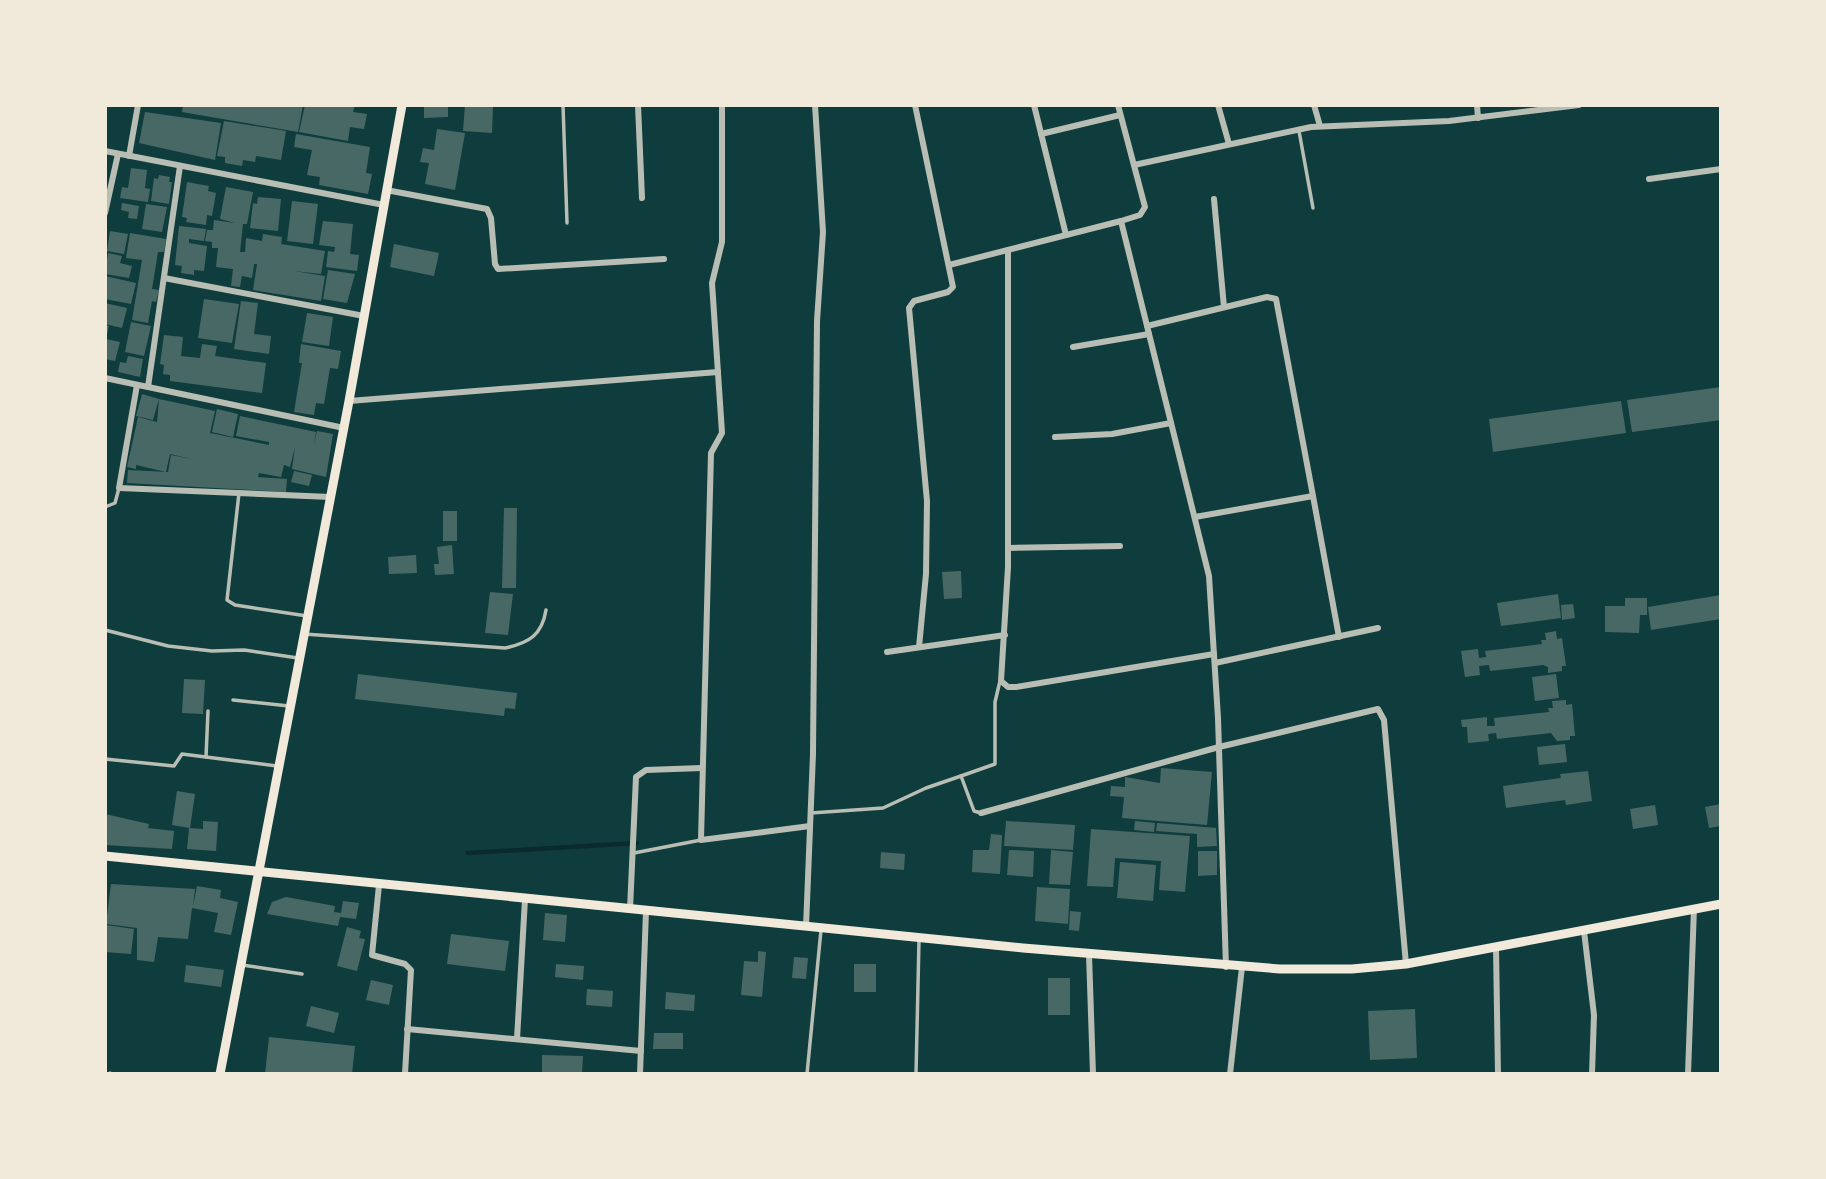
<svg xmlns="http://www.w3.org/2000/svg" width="1826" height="1179" font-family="Merriweather,serif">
<rect width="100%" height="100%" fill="#0f3d3e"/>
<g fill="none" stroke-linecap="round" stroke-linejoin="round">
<!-- stream -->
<polyline stroke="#0a2a2b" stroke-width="4.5" points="468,853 637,843"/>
</g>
<!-- building -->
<g fill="#486865">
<polygon points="183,105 212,106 303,105 298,132 182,112"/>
<polygon points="305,105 355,105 353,112 367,114 364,129 350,127 348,141 299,132"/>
<polygon points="465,105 493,107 492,133 463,131"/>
<polygon points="424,106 448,106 448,117 424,118"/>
<polygon points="145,112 221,123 215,160 139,143"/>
<polygon points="224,121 286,131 281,160 256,156 255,162 243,160 242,166 225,163 225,157 217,156"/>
<polygon points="437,129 465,133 455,190 425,184 429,163 420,162 423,148 434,150"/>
<polygon points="296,134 370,147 366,173 372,174 368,194 319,185 320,177 307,175 312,150 294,147"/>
<polygon points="131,168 147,170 145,188 150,189 148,202 120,198 122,187 128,188"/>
<polygon points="159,175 170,177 169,182 172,182 169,204 151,201 154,178 158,179"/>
<polygon points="187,182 209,186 208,191 216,193 212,216 207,215 206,225 186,222 187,218 182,217"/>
<polygon points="226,187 253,192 247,224 243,224 240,252 245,252 246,238 262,241 263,234 282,237 281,244 325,251 321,274 294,271 325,276 321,301 253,290 257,264 254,264 252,278 242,276 240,287 231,286 233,269 216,267 218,248 212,248 212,242 205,241 207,230 213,230 214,220 235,223 220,219"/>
<polygon points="258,197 281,199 278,231 250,228 253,203 257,204"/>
<polygon points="292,201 318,204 313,244 287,241"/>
<polygon points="122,203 139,206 137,219 128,218 129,212 121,210"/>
<polygon points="146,204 167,207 162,232 142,229"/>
<polygon points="323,221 353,224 350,254 359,255 357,271 326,267 328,251 334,252 335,247 319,245"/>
<polygon points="179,226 206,229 204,241 189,239 189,243 207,246 204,271 194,270 194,275 181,273 182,266 175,265"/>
<polygon points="110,231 128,234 124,254 107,251"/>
<polygon points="130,233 166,239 164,252 158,252 152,289 159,290 156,302 152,301 148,323 132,320 142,260 126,258"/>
<polygon points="394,244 439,253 434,276 390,267"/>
<polygon points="108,253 122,256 120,263 132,266 129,278 105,274"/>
<polygon points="328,270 355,274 347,303 323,299"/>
<polygon points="105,276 136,283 131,304 105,299"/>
<polygon points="204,299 239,304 232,343 198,338"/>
<polygon points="241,301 258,303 254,334 271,336 269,354 234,349"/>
<polygon points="105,303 127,308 122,328 105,324"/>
<polygon points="307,313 333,317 329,346 302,342"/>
<polygon points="131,322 151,326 144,356 125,352"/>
<polygon points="105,325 109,326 106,339 120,342 115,361 105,359"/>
<polygon points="164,335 183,337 181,356 200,358 202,344 217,346 215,356 266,363 262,393 170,381 170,375 163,374 164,365 160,364"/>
<polygon points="301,344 341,351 338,369 330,368 324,404 316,403 314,415 294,412 302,363 299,363"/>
<polygon points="128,356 143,359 140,377 118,372 120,362 126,363"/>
<polygon points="1721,387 1721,420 1632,432 1627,400"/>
<polygon points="142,394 159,399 153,420 136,416"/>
<polygon points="159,399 215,411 210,433 269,445 269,442 236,436 240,416 316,432 314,444 317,431 333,434 326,477 292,469 295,447 290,467 284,465 281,477 259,473 258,477 287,479 286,492 127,483 128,470 168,472 171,455 196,460 170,454 166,472 136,465 136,469 127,467 138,417 157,422"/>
<polygon points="1621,401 1626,433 1493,452 1489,419"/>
<polygon points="217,409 238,414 233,437 212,432"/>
<polygon points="294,471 312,475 309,486 291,482"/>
<polygon points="504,508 517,508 516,588 502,588"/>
<rect x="443" y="511" width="14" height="30"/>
<polygon points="452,545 454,574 435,575 434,564 439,564 437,547"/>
<polygon points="416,555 417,573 389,574 388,557"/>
<polygon points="961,571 962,598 944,599 942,572"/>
<polygon points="490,592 513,594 508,635 485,633"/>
<polygon points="1558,594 1561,618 1501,626 1497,603"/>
<polygon points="1721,595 1721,619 1651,630 1648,607"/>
<polygon points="1625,598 1647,598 1647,615 1640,615 1639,633 1605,632 1605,606 1625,606"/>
<polygon points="1573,604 1575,618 1562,620 1561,605"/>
<polygon points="1556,631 1557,639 1562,638 1566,666 1562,666 1562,671 1548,673 1548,667 1543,665 1490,671 1489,665 1479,666 1480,675 1465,677 1461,651 1478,649 1479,658 1486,657 1485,651 1542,644 1541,640 1546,640 1545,633"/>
<polygon points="358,674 517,693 515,709 505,708 504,716 355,699"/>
<polygon points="1556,674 1559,698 1535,701 1532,677"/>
<polygon points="184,679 205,680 203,714 182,713"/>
<polygon points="1566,700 1566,705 1572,704 1575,736 1570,736 1570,740 1557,741 1551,733 1497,739 1496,733 1488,734 1489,741 1468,743 1467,727 1462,727 1461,720 1487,717 1487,726 1495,726 1494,718 1549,712 1548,708 1553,708 1552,701"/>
<polygon points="1565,744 1567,762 1539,765 1537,747"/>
<polygon points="1161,768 1212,772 1207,825 1122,818 1124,797 1110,796 1111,786 1125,787 1125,777 1160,783"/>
<polygon points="1588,771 1592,801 1566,805 1565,800 1506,808 1503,786 1561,778 1560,774"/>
<polygon points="177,791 195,794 190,828 172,825"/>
<polygon points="1721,804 1721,826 1709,828 1705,807"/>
<polygon points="1655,805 1658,825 1633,829 1630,809"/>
<polygon points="105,814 149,824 148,828 174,831 172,849 105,845"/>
<polygon points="203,821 218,822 216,851 187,849 189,828 203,829"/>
<polygon points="1006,821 1075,825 1073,850 1004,846"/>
<polygon points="1135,821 1155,823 1154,832 1134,830"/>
<polygon points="1157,823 1216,828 1217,846 1197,847 1197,834 1156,831"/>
<polygon points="1091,829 1190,836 1185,892 1159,890 1161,861 1115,858 1113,887 1087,886"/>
<polygon points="991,834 1002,835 1000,874 972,872 973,850 989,850"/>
<polygon points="1009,850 1034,851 1033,877 1007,875"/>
<polygon points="1051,850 1073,852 1070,885 1049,884"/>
<polygon points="1198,851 1217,851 1217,875 1198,876"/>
<polygon points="881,852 905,854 904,870 880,868"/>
<polygon points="1120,862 1156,865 1153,901 1117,898"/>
<polygon points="111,884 195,889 193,906 197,886 221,890 220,898 238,902 231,935 214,932 218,913 192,908 188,939 158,937 154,962 137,960 137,928 106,924"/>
<polygon points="1037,887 1070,889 1068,924 1035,921"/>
<polygon points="286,897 335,906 334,912 341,913 343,901 359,903 356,919 340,917 338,926 267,914 272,902"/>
<polygon points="1070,911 1081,912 1079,931 1069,930"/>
<polygon points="545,913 567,915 565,942 543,940"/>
<polygon points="106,925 134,929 131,954 105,952"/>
<polygon points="347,927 361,931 359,938 365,939 357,971 337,966"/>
<polygon points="451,934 509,941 505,971 447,964"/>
<polygon points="758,951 766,952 762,997 741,995 744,961 758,962"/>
<polygon points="794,957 808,958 806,979 792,978"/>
<polygon points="556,964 584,966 583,980 555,977"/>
<rect x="854" y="964" width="22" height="28"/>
<polygon points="186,965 224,970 221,987 184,982"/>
<rect x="1048" y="978" width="22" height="37"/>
<polygon points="371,980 393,985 389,1005 366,1000"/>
<polygon points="587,989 613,991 612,1007 586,1005"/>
<polygon points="666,992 695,995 694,1011 665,1009"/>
<polygon points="311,1006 339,1013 334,1033 306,1026"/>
<polygon points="1415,1009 1417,1058 1370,1060 1368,1011"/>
<polygon points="654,1033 683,1033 683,1049 653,1049"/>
<polygon points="269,1037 355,1046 352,1074 265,1074"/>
<polygon points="542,1055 583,1056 582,1074 542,1072"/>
</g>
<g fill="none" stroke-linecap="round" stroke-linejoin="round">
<!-- service -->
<g stroke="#b8beb3" stroke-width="3.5">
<polyline points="563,105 567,223"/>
<polyline points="1299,131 1313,208"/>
<polyline points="239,493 227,600 235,605 307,616"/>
<polyline points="105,507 115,503 119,488"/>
<polyline points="105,630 168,646 212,651 244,650 298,658"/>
<path d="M 304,634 L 505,648 C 529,643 542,635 546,610"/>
<polyline points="233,700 289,706"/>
<polyline points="206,757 208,711"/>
<polyline points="105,759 174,766 182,754 277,766"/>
<polyline points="961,776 995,764 995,702 1000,681"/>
<polyline points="811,813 883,808 926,788 961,776 974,811 981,813"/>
<polyline points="634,853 701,840"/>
<polyline points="242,965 302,974"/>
<polyline points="110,1074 110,1073"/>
<polyline points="807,1074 821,930"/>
<polyline points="916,1074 919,940"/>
</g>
<!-- minor -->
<g stroke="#b8beb3" stroke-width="6">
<polyline points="638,105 642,198"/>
<polyline points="722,105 722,242 712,283 722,433 711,453 701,840 810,826"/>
<polyline points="915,105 953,287 948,292 914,301 909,308 927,501 926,574 919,647"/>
<polyline points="1034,105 1066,235"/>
<polyline points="1118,105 1145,207 1140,215 1121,221 1209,576 1218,718 1226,967"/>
<polyline points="1218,105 1229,144"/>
<polyline points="1314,105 1320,126"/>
<polyline points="1477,105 1478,118"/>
<polyline points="1041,134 1120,115"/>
<polyline points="105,151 384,205"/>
<polyline points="129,156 138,105"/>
<polyline points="1134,165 1311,127 1449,121 1579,105"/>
<polyline points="1649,179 1721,169"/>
<polyline points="386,190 487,209 491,218 495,264 498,269 664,259"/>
<polyline points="1214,199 1224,307"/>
<polyline points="105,213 118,154"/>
<polyline points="1008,250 1008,567 1001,681 1008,687 1016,687 1214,654"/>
<polyline points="949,265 1121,221"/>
<polyline points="164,278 364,316"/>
<polyline points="1147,326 1267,297 1276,299 1313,496"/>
<polyline points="1073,347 1149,334"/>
<polyline points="105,378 344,428"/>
<polyline points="137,385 119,488 330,497"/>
<polyline points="148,387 180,166"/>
<polyline points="349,401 718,372"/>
<polyline points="1055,437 1112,434 1171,423"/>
<polyline points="1195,517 1313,496 1339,637"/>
<polyline points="1008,548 1120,546"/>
<polyline points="887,652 1005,635"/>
<polyline points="1215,663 1378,628"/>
<polyline points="981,813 1219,747 1378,709 1384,720 1406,964"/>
<polyline points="379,885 372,955 405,964 411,970 405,1074"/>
<polyline points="630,909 636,777 646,770 702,768"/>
<polyline points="806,927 813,754 817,321 823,232 815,105"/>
<polyline points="1584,931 1594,1015 1592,1074"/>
<polyline points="1496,948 1498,1074"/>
<polyline points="1089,954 1093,1074"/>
<polyline points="407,1029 641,1051"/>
<polyline points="517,1039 525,899"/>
<polyline points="640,1074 646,911"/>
<polyline points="1230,1074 1242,967"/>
<polyline points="1688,1074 1694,908"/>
</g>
<!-- secondary -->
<g stroke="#f1e9da" stroke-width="9">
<polyline points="105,856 1023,948 1280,969 1352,969 1406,964 1721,904"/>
<polyline points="220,1074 349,401 402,105"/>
</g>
</g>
<!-- border -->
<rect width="1826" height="1179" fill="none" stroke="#f1e9da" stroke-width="214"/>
</svg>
